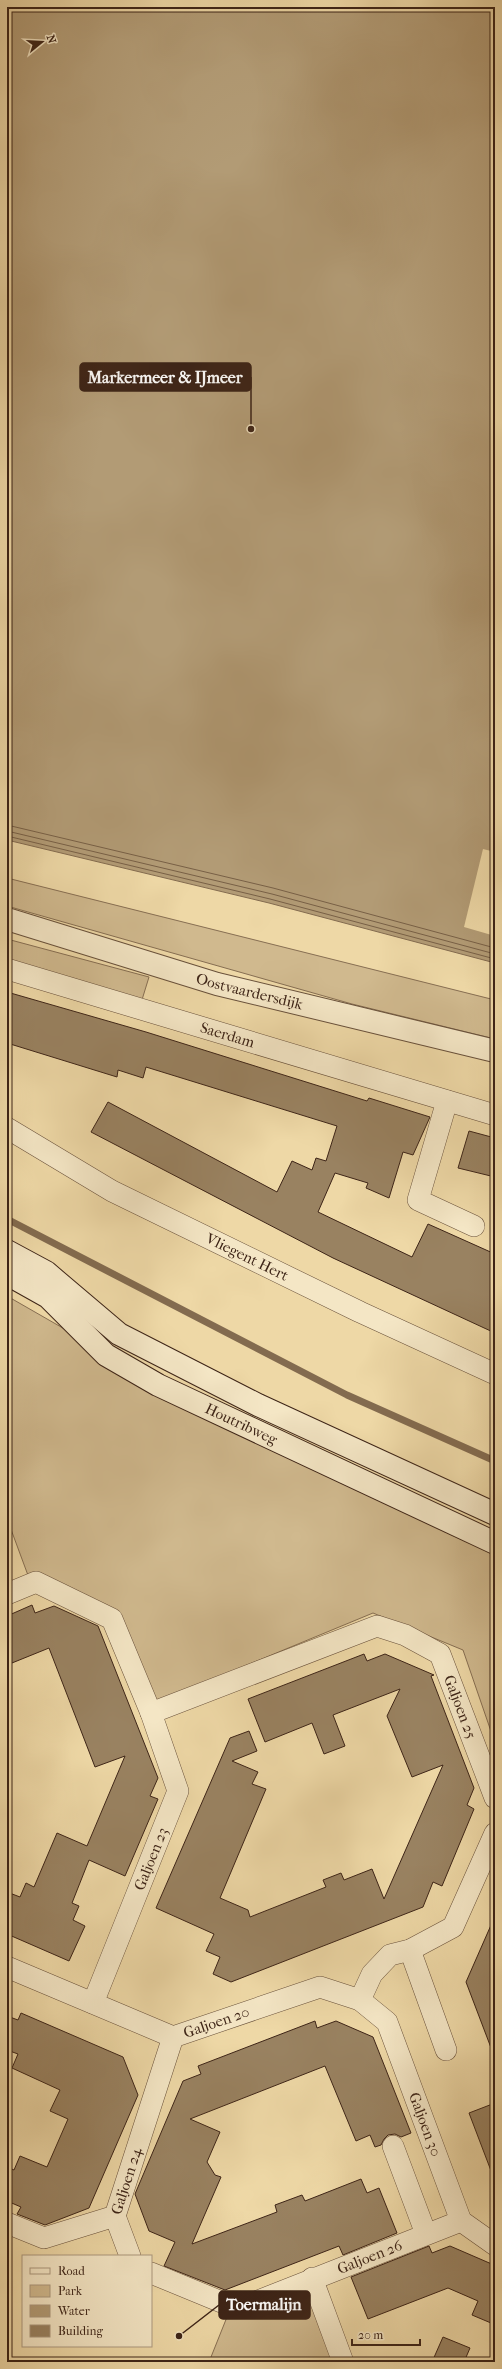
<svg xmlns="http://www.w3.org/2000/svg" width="502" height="2369" font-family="'IM FELL French Canon',serif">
<rect width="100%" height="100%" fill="#eed8a6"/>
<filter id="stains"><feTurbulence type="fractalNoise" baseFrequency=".005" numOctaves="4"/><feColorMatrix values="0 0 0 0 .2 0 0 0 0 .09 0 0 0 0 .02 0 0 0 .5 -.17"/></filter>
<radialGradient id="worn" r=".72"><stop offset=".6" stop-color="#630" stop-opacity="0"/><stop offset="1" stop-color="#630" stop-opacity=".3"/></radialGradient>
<!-- green -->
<g fill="#d0b98e" stroke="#866e52">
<polygon points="7,878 495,1000 495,1039 352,1004 7,906"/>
<polygon points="7,939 149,977 141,1003 7,961"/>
<polygon points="7,1296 286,1456 467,1542 495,1553 495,1743 463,1650 373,1613 153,1704 120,1615 29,1578 9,1524 7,1525"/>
<polygon points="310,2288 338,2362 209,2362 229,2312"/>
</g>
<!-- water -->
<polygon fill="#b29b75" stroke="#836b4f" points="7,7 495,7 495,963 269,903 7,840"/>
<!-- pier -->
<polygon fill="#eed8a6" points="483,849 495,852 495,936 464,927"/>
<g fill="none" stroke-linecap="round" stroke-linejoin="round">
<!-- shore -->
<g stroke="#786046" stroke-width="1">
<polyline points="7,825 273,888 495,948"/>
<polyline points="7,831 272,894 495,954"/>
<polyline points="7,836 270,899 495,959"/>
</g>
<!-- stream -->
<polyline stroke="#836b4f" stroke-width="7" points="7,1219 347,1395 495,1461"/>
</g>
<!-- building -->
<g fill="#998261" stroke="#3d2417">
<polygon points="7,992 146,1032 367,1101 369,1098 430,1117 413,1155 403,1152 389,1198 366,1188 368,1183 335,1173 318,1212 412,1257 428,1224 495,1254 495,1333 333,1258 91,1132 108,1102 277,1192 292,1161 312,1170 316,1158 326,1161 337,1126 146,1067 143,1078 118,1070 117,1077 7,1043"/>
<polygon points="469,1131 495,1138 495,1177 458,1168"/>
<polygon points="32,1605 35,1613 54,1606 98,1626 158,1778 150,1796 158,1799 125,1876 89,1860 72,1903 79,1906 73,1920 85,1926 69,1961 7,1934 7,1892 20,1897 26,1883 34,1887 57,1833 87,1846 125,1756 95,1767 49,1648 7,1665 7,1616"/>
<polygon points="364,1654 367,1661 385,1654 434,1675 431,1676 474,1788 467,1805 474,1809 442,1886 433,1882 423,1907 231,1982 213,1974 220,1957 206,1951 214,1934 156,1908 230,1738 249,1731 257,1751 232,1761 258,1772 252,1784 266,1789 220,1898 248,1910 250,1917 326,1887 323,1880 341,1873 344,1880 372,1869 384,1899 443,1765 412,1777 387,1716 400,1689 333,1715 345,1746 324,1754 312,1723 265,1742 248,1699"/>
<polygon points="495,1916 495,2052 493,2053 466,1982"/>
<polygon points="21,2013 123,2057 138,2095 89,2208 45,2225 17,2214 21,2207 7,2201 7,2167 14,2170 20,2156 47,2167 68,2119 50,2111 60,2090 12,2068 18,2054 7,2050 7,2016 18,2020"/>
<polygon points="315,2021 317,2028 336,2021 373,2037 411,2133 401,2137 395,2134 388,2135 384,2139 381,2145 375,2147 370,2135 356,2141 325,2066 190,2119 220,2132 207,2162 215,2175 221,2177 192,2244 277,2212 275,2205 302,2195 305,2201 361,2179 367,2193 379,2188 397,2233 343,2255 339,2246 225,2290 164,2266 175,2242 149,2231 135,2194 183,2081 201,2074 198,2066"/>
<polygon points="495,2103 495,2176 493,2176 469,2113"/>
<polygon points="429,2246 432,2253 450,2246 494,2265 495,2261 495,2313 491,2323 472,2315 478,2301 448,2288 368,2319 351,2277"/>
<polygon points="443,2337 470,2348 464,2362 432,2362"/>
</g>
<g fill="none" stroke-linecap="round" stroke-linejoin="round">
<defs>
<g id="minor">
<path id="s1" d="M 7,969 L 495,1115"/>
<polyline points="447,1101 418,1200 474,1226"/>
<path id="s2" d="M 7,1128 L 112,1191 L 360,1312 L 495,1374"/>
<polyline points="7,1594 36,1582 112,1619 151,1713 178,1791 93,2003"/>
<path id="s3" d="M 151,1713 L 377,1626 L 405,1635 L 440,1654 L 495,1798"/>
<polyline points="410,1950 446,2050"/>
<path id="s4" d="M 7,1967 L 173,2037 L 320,1987 L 360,2000 L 372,1974 L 390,1955 L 410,1950 L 453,1927 L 495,1833"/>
<path id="s5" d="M 360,2000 L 387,2022 L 461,2221 L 495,2245"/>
<polyline points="393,2146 426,2234"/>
<polyline points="115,2216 130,2256"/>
<path id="s6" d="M 7,2223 L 44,2238 L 115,2216 L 173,2037"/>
<path id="s7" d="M 151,2273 L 224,2303 L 240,2308 L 461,2221"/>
<polyline points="312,2278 343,2362"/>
</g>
<g id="tertiary">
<path id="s8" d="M 7,919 L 217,984 L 495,1051"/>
</g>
<g id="secondary">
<polyline points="7,1251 46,1272 119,1334 258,1405 495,1514"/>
<path id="s9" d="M 7,1274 L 48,1297 L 106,1355 L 158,1385 L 495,1543"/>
</g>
</defs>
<!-- minor casing -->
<use href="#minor" stroke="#69513b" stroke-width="22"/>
<!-- tertiary casing -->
<use href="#tertiary" stroke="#69513b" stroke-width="24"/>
<!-- secondary casing -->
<use href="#secondary" stroke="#3d2417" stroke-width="24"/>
<!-- minor -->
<use href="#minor" stroke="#f4e6c5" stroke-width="21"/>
<!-- tertiary -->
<use href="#tertiary" stroke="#f4e6c5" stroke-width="22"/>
<!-- secondary -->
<use href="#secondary" stroke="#f4e6c5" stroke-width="22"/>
</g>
<g text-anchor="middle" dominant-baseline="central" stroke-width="3" stroke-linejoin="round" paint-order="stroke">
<!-- street labels -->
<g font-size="15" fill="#3d2417" stroke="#f4e6c5">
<text stroke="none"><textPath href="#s8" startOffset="253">Oostvaardersdijk</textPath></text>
<text stroke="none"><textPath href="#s1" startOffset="230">Saerdam</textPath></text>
<text stroke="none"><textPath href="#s2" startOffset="273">Vliegent Hert</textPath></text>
<text stroke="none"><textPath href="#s9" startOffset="281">Houtribweg</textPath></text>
<text stroke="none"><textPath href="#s3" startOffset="368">Galjoen 25</textPath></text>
<text transform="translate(151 1859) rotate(-68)">Galjoen 23</text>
<text stroke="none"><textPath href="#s4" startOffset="226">Galjoen 20</textPath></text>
<text stroke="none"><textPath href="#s5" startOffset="144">Galjoen 30</textPath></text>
<text stroke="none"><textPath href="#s6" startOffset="151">Galjoen 24</textPath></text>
<text stroke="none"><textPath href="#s7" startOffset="235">Galjoen 26</textPath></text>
</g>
</g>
<!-- callouts -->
<path fill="none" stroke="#3d2417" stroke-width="1.5" d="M251 429L251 377M179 2336L219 2305"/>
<g fill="#3d2417" stroke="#f4e6c5" stroke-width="1.5">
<circle cx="251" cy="429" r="4"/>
<circle cx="179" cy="2336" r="4"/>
</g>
<g fill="#3d2417" stroke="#3d2417" stroke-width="1.5">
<rect x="80" y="363" width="171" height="28" rx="4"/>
<rect x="219" y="2291" width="91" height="28" rx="4"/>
</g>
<g font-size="16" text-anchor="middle" font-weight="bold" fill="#fff">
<text x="165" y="383">Markermeer &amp; IJmeer</text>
<text x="264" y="2310">Toermalijn</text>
</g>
<!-- margin -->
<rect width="502" height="2369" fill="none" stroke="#eed8a6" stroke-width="24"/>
<rect x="8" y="8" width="486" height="2353" fill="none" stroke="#3d2417" stroke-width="2"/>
<rect x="12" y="12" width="478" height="2345" fill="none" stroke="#3d2417"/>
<!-- legend -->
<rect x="22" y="2255" width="130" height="92" fill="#f4e6c5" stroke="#ab987f"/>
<rect x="30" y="2268" width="20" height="6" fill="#f4e6c5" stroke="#ab987f"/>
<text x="58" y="2275" font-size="12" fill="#3d2417">Road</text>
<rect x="30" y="2285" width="20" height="12" fill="#d0b98e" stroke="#ab987f"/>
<text x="58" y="2295" font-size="12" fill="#3d2417">Park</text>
<rect x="30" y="2305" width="20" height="12" fill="#b29b75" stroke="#ab987f"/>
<text x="58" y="2315" font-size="12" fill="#3d2417">Water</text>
<rect x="30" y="2325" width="20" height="12" fill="#998261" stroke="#ab987f"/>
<text x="58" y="2335" font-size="12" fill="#3d2417">Building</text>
<!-- north arrow -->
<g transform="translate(42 42) rotate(72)" stroke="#f4e6c5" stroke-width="3" paint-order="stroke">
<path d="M0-3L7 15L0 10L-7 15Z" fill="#3d2417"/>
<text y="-6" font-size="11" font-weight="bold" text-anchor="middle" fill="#3d2417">N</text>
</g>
<!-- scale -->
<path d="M352 2339v6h68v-6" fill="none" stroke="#3d2417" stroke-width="2"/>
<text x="358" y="2339" font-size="12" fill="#3d2417" stroke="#f4e6c5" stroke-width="3" paint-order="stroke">20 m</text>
<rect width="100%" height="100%" filter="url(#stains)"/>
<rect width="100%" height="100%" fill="url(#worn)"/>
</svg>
